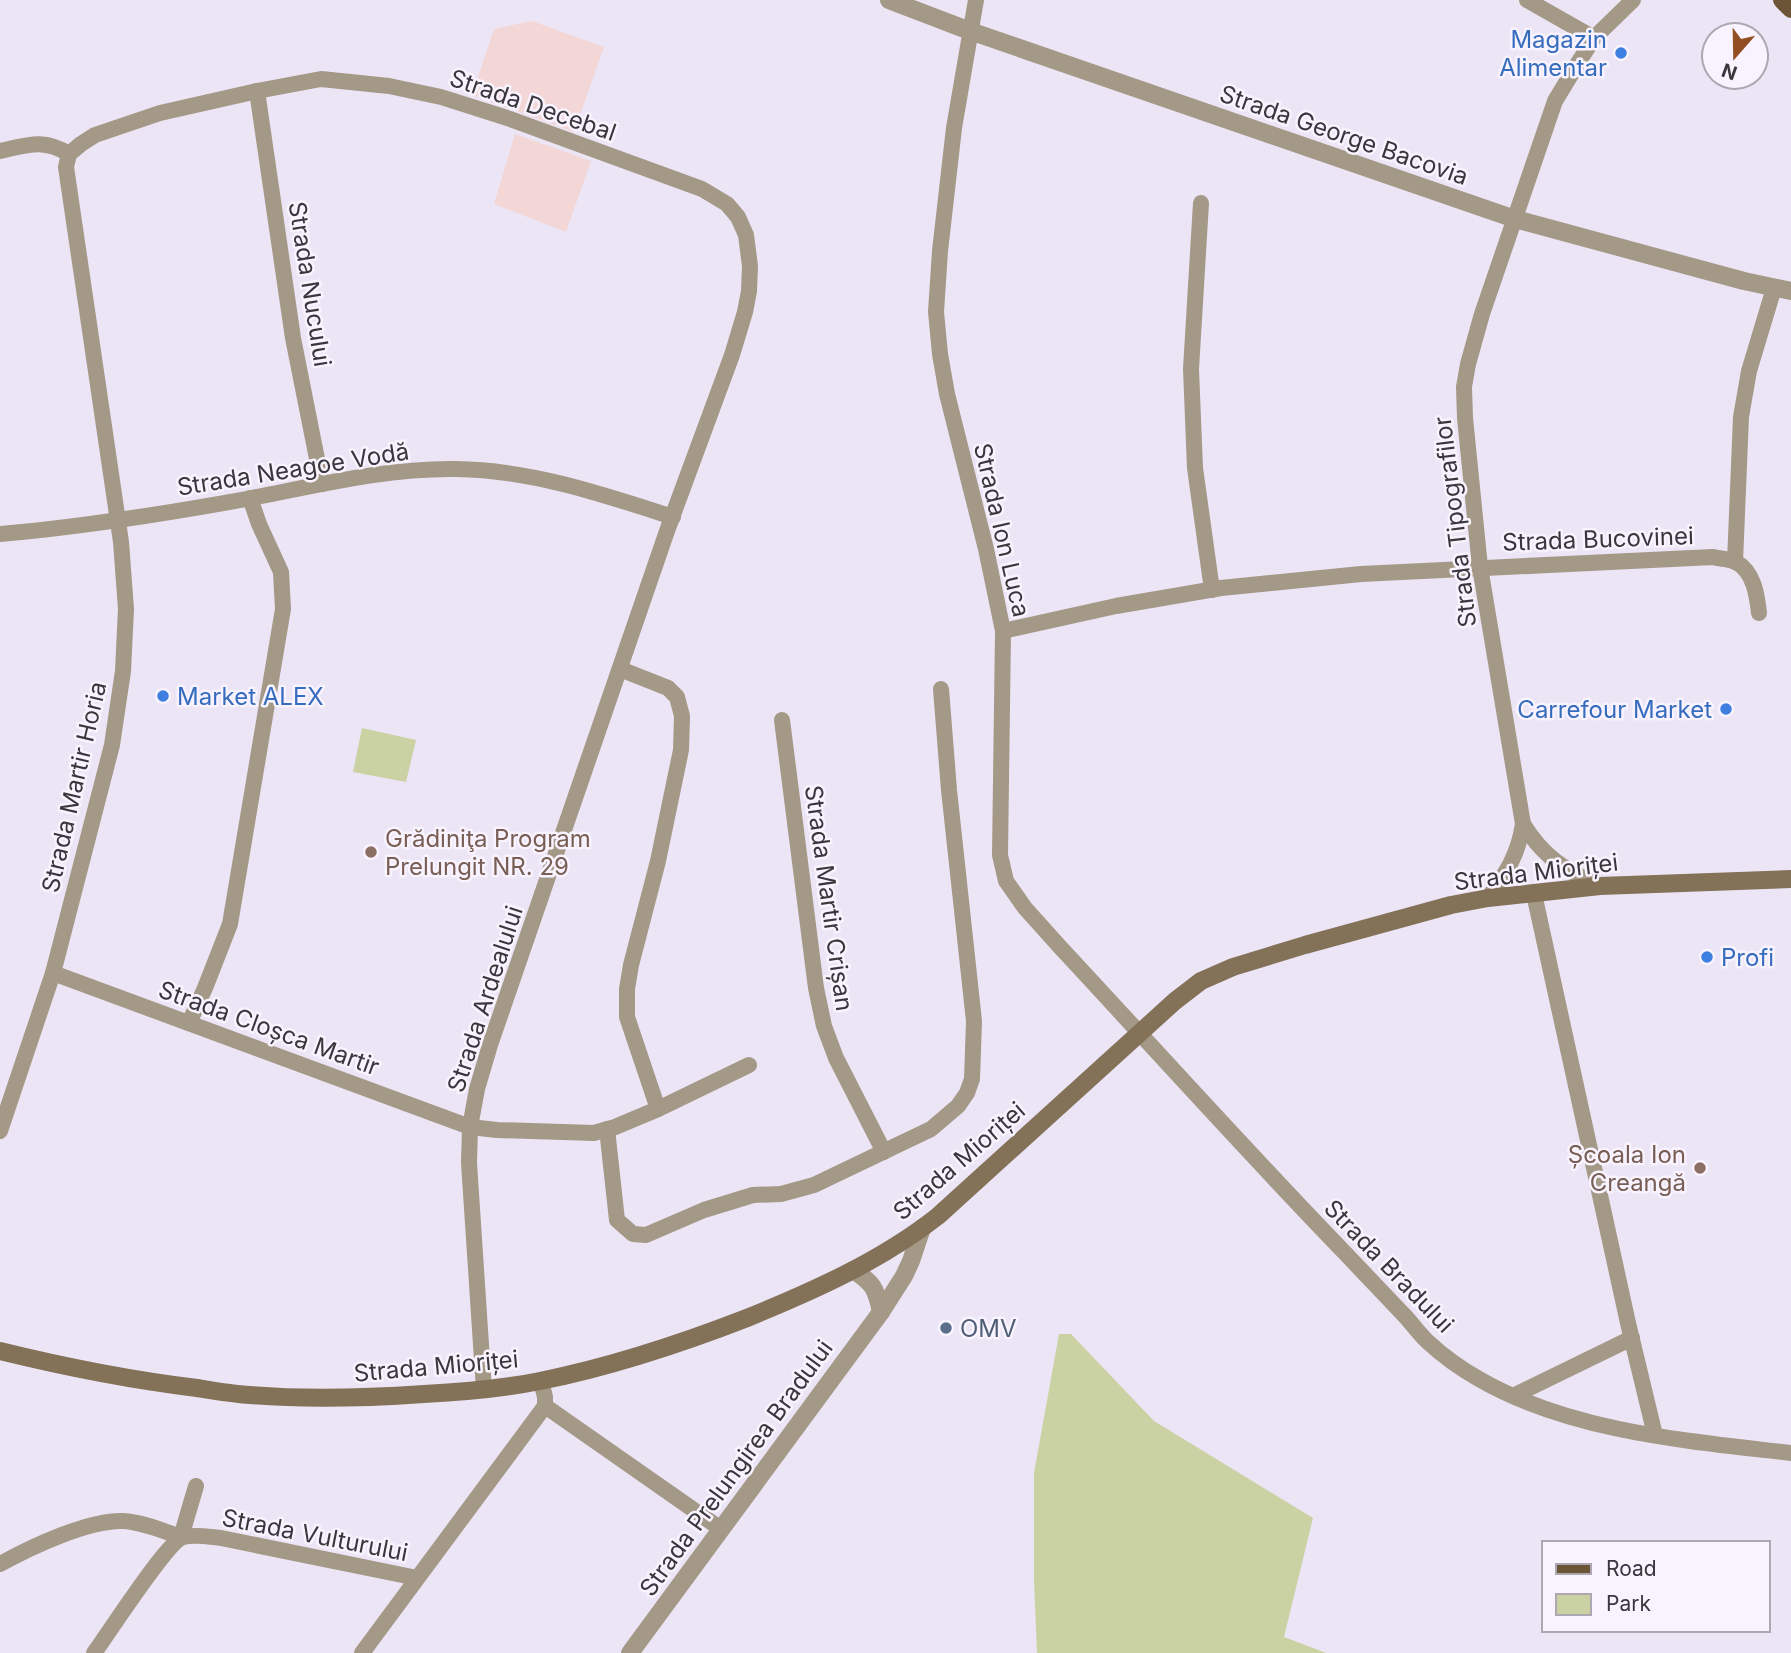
<svg xmlns="http://www.w3.org/2000/svg" width="1791" height="1653" font-family="Inter,sans-serif">
<rect width="100%" height="100%" fill="#ece5f6"/>
<!-- commercial -->
<g fill="#f2d7d6">
<polygon points="532,21 604,47 574,132 472,95 494,29"/>
<polygon points="515,134 591,161 566,232 494,204"/>
</g>
<!-- green -->
<g fill="#cad1a3">
<polygon points="362,728 416,740 406,782 353,772"/>
<polygon points="1059,1334 1071,1334 1154,1421 1313,1518 1284,1637 1326,1653 1037,1653 1034,1581 1034,1473"/>
</g>
<g fill="none" stroke-linecap="round" stroke-linejoin="round">
<!-- minor -->
<g stroke="#a49886" stroke-width="16">
<path d="M 976,0 L 954,128 L 940,251 L 936,312 L 940,354 L 947,394 L 986,549 L 1003,631 L 1000,855 L 1006,881 L 1025,908 L 1060,947 C 1155,1049 1248,1153 1345,1253 C 1364,1273 1384,1294 1403,1314 C 1412,1323 1419,1334 1428,1342 C 1442,1355 1463,1370 1479,1379 C 1571,1432 1688,1441 1791,1453"/>
<polyline points="1527,0 1594,38"/>
<polyline points="257,91 293,338 322,484"/>
<path d="M 0,151 C 28,145 43,138 69,154"/>
<polyline points="69,154 81,144 95,135 160,113 257,91 321,79 389,86 441,97 510,119 702,189 727,204 738,217 746,235 750,266 749,291 745,312 732,355 667,531 490,1045 477,1089 470,1127 469,1163 484,1390"/>
<polyline points="1201,203 1191,369 1195,468 1212,590"/>
<path d="M 0,534 C 84,527 169,513 252,498 C 319,485 387,468 456,469 C 531,470 602,494 673,517"/>
<polyline points="1735,562 1741,417 1749,371 1774,288"/>
<path d="M 1003,631 L 1116,606 L 1221,588 L 1361,574 L 1713,557 C 1720,559 1730,559 1736,562 C 1754,572 1757,595 1759,613"/>
<polyline points="620,669 668,688 677,697 682,716 681,750 658,861 631,965 627,989 627,1017 658,1109"/>
<polyline points="782,720 816,988 824,1026 836,1058 884,1152"/>
<path d="M 1523,824 C 1544,858 1565,870 1600,886"/>
<polyline points="1534,894 1628,1323 1655,1435"/>
<path d="M 1488,898 C 1506,873 1518,856 1523,824 L 1480,567 L 1465,418 L 1464,387 L 1468,364 L 1482,314 L 1555,101 L 1578,63 L 1594,38 L 1633,0"/>
<polyline points="53,973 470,1127 497,1130 594,1133 615,1127 658,1109 749,1065"/>
<polyline points="189,1023 205,988 230,924 283,609 281,572 259,524 250,498"/>
<polyline points="607,1129 617,1220 633,1234 646,1235 704,1210 753,1195 781,1194 814,1185 931,1129 958,1106 967,1093 972,1079 974,1021 949,790 941,689"/>
<polyline points="0,1131 53,973 112,745 123,671 126,609 121,542 66,167 69,154"/>
<polyline points="1513,1396 1632,1338"/>
<polyline points="545,1406 721,1529"/>
<polyline points="181,1537 196,1486"/>
<path d="M 0,1564 C 31,1547 88,1520 123,1521 C 143,1522 163,1531 181,1537"/>
<path d="M 94,1653 C 108,1634 167,1542 183,1537 C 195,1534 210,1537 221,1538 L 417,1578"/>
<polyline points="362,1653 545,1406 545,1397 541,1381"/>
</g>
<!-- tertiary -->
<g stroke="#a49886" stroke-width="18">
<polyline points="889,0 970,31 1515,219 1744,281 1791,291"/>
<path d="M 853,1270 C 873,1283 876,1288 881,1312"/>
<polyline points="630,1653 881,1312 904,1276 911,1261 922,1228"/>
</g>
<!-- secondary -->
<path stroke="#837158" stroke-width="18" d="M 0,1351 C 65,1367 131,1380 197,1388 C 215,1391 232,1394 250,1395 C 308,1400 366,1398 424,1394 C 463,1392 501,1389 540,1381 C 610,1367 680,1344 747,1318 C 813,1291 881,1261 938,1216 L 1175,1001 L 1201,981 L 1233,967 L 1305,945 L 1451,905 L 1488,898 L 1600,886 L 1791,879"/>
<!-- primary -->
<polyline stroke="#6b5536" stroke-width="18" points="1782,0 1791,9"/>
</g>
<!-- markers -->
<g fill="#3f7fe0" stroke="#f8f3fe" stroke-width="2.5">
<circle cx="1621" cy="53" r="7"/>
<circle cx="163" cy="696" r="7"/>
<circle cx="1726" cy="709" r="7"/>
<circle cx="1707" cy="957" r="7"/>
</g>
<g fill="#8d6e63" stroke="#f8f3fe" stroke-width="2.5">
<circle cx="371" cy="852" r="7"/>
<circle cx="1700" cy="1168" r="7"/>
</g>
<circle fill="#5c6f8a" stroke="#f8f3fe" stroke-width="2.5" cx="946" cy="1328" r="7"/>
<g text-anchor="middle" dominant-baseline="central" stroke-width="5" stroke-linejoin="round" paint-order="stroke">
<!-- shop labels -->
<g font-size="24" fill="#366cbe" stroke="#f8f3fe" text-anchor="end">
<text x="1607" y="39">Magazin<tspan x="1607" dy="28">Alimentar</tspan></text>
<text x="177" y="696" text-anchor="start">Market ALEX</text>
<text x="1712" y="709">Carrefour Market</text>
<text x="1721" y="957" text-anchor="start">Profi</text>
</g>
<!-- street labels -->
<g font-size="24" fill="#39363c" stroke="#f8f3fe">
<text transform="translate(533 105) rotate(19)">Strada Decebal</text>
<text transform="translate(1344 135) rotate(19)">Strada George Bacovia</text>
<text transform="translate(310 284) rotate(81)">Strada Nucului</text>
<text transform="translate(293 469) rotate(-9)">Strada Neagoe Vodă</text>
<text transform="translate(1455 522) rotate(-97)">Strada Tipografilor</text>
<text transform="translate(1002 530) rotate(77)">Strada Ion Luca</text>
<text transform="translate(1598 539) rotate(-2)">Strada Bucovinei</text>
<text transform="translate(74 787) rotate(-77)">Strada Martir Horia</text>
<text transform="translate(1536 872) rotate(-7)">Strada Mioriței</text>
<text transform="translate(829 898) rotate(82)">Strada Martir Crișan</text>
<text transform="translate(485 999) rotate(-72)">Strada Ardealului</text>
<text transform="translate(269 1028) rotate(20)">Strada Cloșca Martir</text>
<text transform="translate(959 1161) rotate(-41)">Strada Mioriței</text>
<text transform="translate(1389 1266) rotate(46)">Strada Bradului</text>
<text transform="translate(436 1366) rotate(-5)">Strada Mioriței</text>
<text transform="translate(736 1468) rotate(-54)">Strada Prelungirea Bradului</text>
<text transform="translate(315 1535) rotate(11)">Strada Vulturului</text>
</g>
<!-- education labels -->
<g font-size="24" fill="#785e54" stroke="#f8f3fe" text-anchor="start">
<text x="385" y="838">Grădiniţa Program<tspan x="385" dy="28">Prelungit NR. 29</tspan></text>
<text x="1686" y="1154" text-anchor="end">Școala Ion<tspan x="1686" dy="28">Creangă</tspan></text>
</g>
<!-- service labels -->
<g font-size="24" fill="#4e5e75" stroke="#f8f3fe" text-anchor="start">
<text x="960" y="1328">OMV</text>
</g>
</g>
<!-- legend -->
<rect x="1542" y="1541" width="228" height="91" fill="#f8f3fe" stroke="#aca7b0" stroke-width="2"/>
<rect x="1556" y="1564" width="35" height="10" fill="#6b5536" stroke="#aca7b0" stroke-width="2"/>
<text x="1606" y="1576" font-size="21" fill="#39363c">Road</text>
<rect x="1556" y="1594" width="35" height="21" fill="#cad1a3" stroke="#aca7b0" stroke-width="2"/>
<text x="1606" y="1611" font-size="21" fill="#39363c">Park</text>
<!-- north arrow -->
<g transform="translate(1735 56) rotate(200)"><circle r="33" fill="#f8f3fe" stroke="#aca7b0" stroke-width="2"/>
<path d="M0-5L12 26L0 18L-12 26Z" fill="#924d22"/>
<text y="-10" font-size="19" font-weight="bold" text-anchor="middle" fill="#39363c">N</text>
</g>
</svg>
